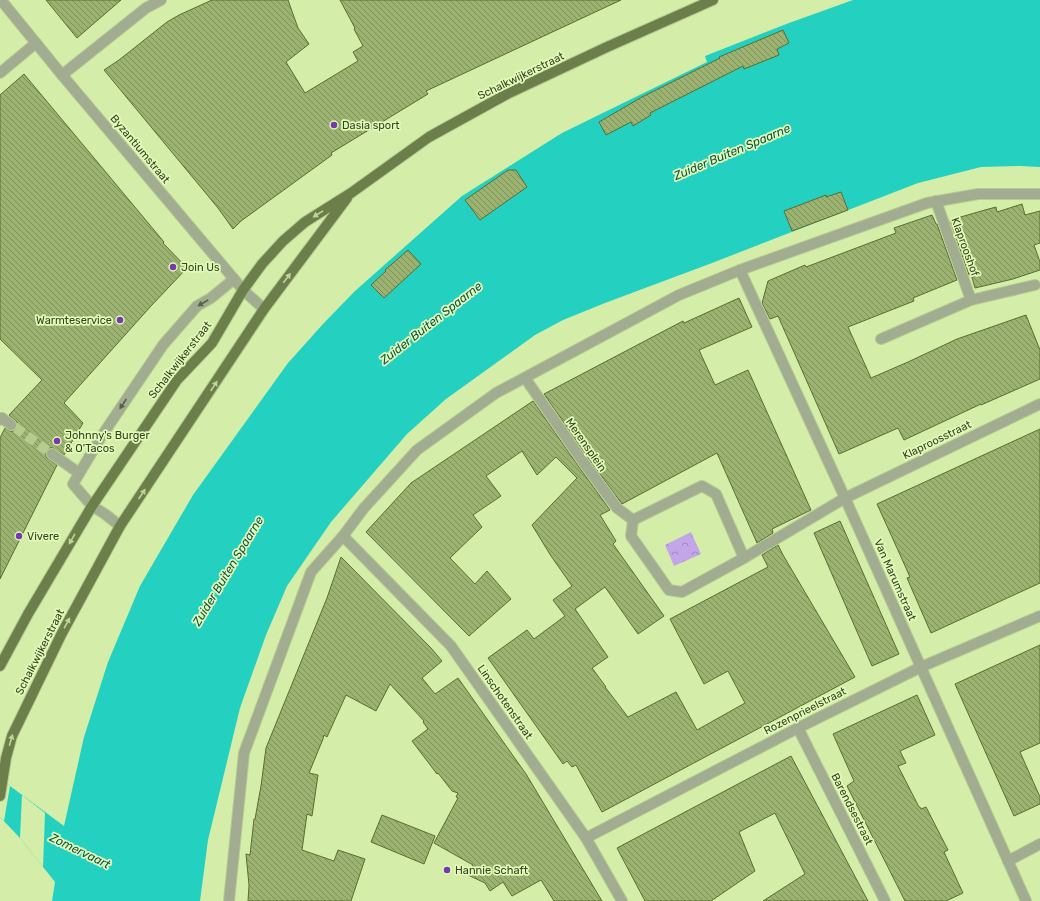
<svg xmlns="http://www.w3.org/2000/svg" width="1040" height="901" font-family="Rubik,sans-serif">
<defs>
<pattern id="park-crowns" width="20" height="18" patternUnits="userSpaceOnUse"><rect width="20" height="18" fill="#c3a6e8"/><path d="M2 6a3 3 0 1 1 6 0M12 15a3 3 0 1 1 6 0" fill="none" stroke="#9f89bc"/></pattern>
<pattern id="building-back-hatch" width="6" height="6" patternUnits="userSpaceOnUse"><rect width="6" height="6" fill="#9bb271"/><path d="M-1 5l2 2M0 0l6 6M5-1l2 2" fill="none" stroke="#7f925d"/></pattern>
</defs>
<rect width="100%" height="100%" fill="#d4eda9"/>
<!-- park -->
<polygon fill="url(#park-crowns)" points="691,532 701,554 674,566 665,545"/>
<!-- water -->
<polygon fill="#24d1c1" points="853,0 1040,0 1040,167 1020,166 981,167 918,183 712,263 605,303 563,320 535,335 446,399 407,434 331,522 287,586 266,635 240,708 208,840 200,901 52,901 55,882 20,838 0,817 0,777 10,786 64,826 84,737 108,662 140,586 193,495 288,363 323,324 355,291 462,196 562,133 707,62 705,56 789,23"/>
<!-- pier -->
<g fill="#d4eda9">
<polygon points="0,776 10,786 4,821 0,817"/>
<polygon points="22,795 45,813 43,867 20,838"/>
</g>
<!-- building -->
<g fill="url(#building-back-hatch)" stroke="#596e2f">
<polygon points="46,0 121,0 77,38"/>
<polygon points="212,0 288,0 298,28 309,44 286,62 305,93 358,61 353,52 363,46 354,29 355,28 340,0 621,0 426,91 428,94 331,153 332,155 241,221 233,229 218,208 104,70 119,60 167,22 179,15"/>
<polygon points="783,30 789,43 777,49 779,55 744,69 743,66 650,113 651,115 633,126 631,122 606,135 599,122 642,97 720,58 719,57"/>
<polygon points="24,74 164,242 163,243 187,268 151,306 64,403 83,423 64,455 53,448 49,448 46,451 46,457 57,465 0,579 0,438 5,428 10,431 14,431 16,429 17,426 17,422 9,415 42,380 0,339 0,95"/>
<polygon points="508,170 516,170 527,187 480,220 465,200"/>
<polygon points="841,192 848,210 792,231 784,211 826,195 826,197"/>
<polygon points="1022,204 1025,215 1040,211 1040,243 1034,245 1040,262 1040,270 1013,279 975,288 971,274 969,275 950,220 985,210 996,207 997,212"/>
<polygon points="932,215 936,224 937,224 957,280 913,298 914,301 848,327 871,378 908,362 957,339 1026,315 1040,350 1040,379 981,405 981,404 904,440 898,428 839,454 778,316 770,319 762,303 768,281 805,265 806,267 896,233 894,228"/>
<polygon points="408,250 421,264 384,298 371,285 386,271 385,270"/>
<polygon points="739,298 752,327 699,350 715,385 748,370 811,510 772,529 773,533 757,543 717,453 622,504 589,459 544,394 683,321 684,323"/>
<polygon points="533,401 579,467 610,510 600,515 616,541 613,544 664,616 638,634 605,587 575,609 608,657 592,668 606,687 605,687 628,717 676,692 697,730 745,703 728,671 704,684 670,619 768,567 762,555 778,545 783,555 855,677 602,812 576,765 572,767 567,761 563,764 488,658 527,630 534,639 565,616 553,600 572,586 551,556 532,525 577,478 556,457 537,475 522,451 486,476 501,496 473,515 482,527 450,558 475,584 487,571 511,599 469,636 366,532 411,483"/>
<polygon points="1040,429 1040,583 931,633 907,578 910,577 897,548 877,504"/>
<polygon points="840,521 899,654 872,666 814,533"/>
<polygon points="341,557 431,648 442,661 422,678 435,694 458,678 526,774 602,901 554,901 541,880 512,896 503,882 490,891 485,883 468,875 473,865 434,843 458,798 456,797 458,793 452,791 438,773 437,774 412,741 428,729 423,722 424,721 390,684 376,711 346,695 327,737 324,735 323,739 309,773 318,775 312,816 307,814 302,850 334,861 338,850 365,859 351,901 248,901 249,885 246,854 250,855 254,819 255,819 261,786 266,748 327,598"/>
<polygon points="1040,645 1040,743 1020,752 1040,797 1040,804 1014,816 955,684"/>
<polygon points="917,695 935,735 900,751 906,763 898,766 919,807 920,807 921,809 926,807 948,850 944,852 963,893 946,901 905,901 847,786 854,781 833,734"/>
<polygon points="791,756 868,901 763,901 805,874 775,813 739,832 755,871 711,901 645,901 617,848"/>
<polygon points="382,815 435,836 424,864 371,842"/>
</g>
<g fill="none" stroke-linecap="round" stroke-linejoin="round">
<!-- minor-tunnel -->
<polyline stroke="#b5cb8f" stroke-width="10" stroke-dasharray="10 5" stroke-linecap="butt" points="15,429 16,428 52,454"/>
<defs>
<g id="minor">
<polyline points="1,0 36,43 62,75 234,279 243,290 264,309"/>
<polyline points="0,73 36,43"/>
<polyline points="62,75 146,8 161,0"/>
<polyline points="936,201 971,300"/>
<polyline points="740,270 845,498 1026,901"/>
<polyline points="881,339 971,300 1035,285"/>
<polyline points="525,378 584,463 617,508 633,520"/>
<polyline points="0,420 2,418 11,425"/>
<polyline points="52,454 79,473"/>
<polyline points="633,520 631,536 669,590 682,592 744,558 845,498 1040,404"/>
<polyline points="633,520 702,486 716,494 744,558"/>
<polyline points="120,526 105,514 92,506 73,484 101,437 163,345 197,306 211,298 234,279"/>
<polyline points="343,536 451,646 586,838 622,901"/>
<polyline points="798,728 885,901"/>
<polyline points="586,838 798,728 921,667 1040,616"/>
<polyline points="1008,861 1040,844"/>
<polyline points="229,901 244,753 311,572 343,536 364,508 417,450 496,393 679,295 740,270 927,203 978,194 1040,194"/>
</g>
<g id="major">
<polyline points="0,666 28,614 92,506 177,380 212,343 243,290 262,264 283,241 305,222 351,193 429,137 507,94 607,47 713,0"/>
<polyline points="0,796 6,758 12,736 62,633 120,526 264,309 347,198"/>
</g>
</defs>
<!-- minor casing -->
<use href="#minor" stroke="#b5cb8f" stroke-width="12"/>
<!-- major casing -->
<use href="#major" stroke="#b5cb8f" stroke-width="12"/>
<!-- minor -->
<use href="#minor" stroke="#a1ac90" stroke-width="10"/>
<!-- major -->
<use href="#major" stroke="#6c7f4b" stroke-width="10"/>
</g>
<!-- one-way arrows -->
<defs><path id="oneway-solid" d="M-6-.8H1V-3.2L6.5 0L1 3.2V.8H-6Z"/></defs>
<g fill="#bed596">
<use href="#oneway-solid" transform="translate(318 214) rotate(148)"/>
<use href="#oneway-solid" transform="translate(287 278) rotate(-53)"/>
<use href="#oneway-solid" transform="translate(214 386) rotate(-57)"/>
<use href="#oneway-solid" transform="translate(142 494) rotate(-56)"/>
<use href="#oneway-solid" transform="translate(72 539) rotate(120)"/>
<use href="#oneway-solid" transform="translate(67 623) rotate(-61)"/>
<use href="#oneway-solid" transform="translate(11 740) rotate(-74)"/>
</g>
<g fill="#576146">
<use href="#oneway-solid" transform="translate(203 303) rotate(150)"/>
<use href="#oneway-solid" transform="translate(123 404) rotate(124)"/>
</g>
<!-- markers -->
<g fill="#7739af" stroke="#e1fab6" stroke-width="1.5">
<circle cx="334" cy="125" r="4"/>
<circle cx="173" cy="267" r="4"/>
<circle cx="120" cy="320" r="4"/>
<circle cx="57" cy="441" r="4"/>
<circle cx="19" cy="536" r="4"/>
<circle cx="447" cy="870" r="4"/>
</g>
<g text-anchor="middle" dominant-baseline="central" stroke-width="3.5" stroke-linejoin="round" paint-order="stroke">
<!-- street labels -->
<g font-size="11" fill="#374126" stroke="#e1fab6">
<text transform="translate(521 76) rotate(-26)">Schalkwijkerstraat</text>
<text transform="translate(140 149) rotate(50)">Byzantiumstraat</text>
<text transform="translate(965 247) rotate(70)">Klaprooshof</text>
<text transform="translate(180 360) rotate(-52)">Schalkwijkerstraat</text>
<text transform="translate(937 440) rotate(-26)">Klaproosstraat</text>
<text transform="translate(586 445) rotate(55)">Merensplein</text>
<text transform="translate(895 580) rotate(66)">Van Marumstraat</text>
<text transform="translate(40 652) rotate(-63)">Schalkwijkerstraat</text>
<text transform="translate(505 702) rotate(55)">Linschotenstraat</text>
<text transform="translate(805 711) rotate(-27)">Rozenprieelstraat</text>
<text transform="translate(852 809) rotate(63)">Barendsestraat</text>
</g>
<!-- poi labels -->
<g font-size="11" fill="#374126" stroke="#e1fab6" text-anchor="start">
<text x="342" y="125">Dasia sport</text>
<text x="181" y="267">Join Us</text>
<text x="112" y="320" text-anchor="end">Warmteservice</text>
<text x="65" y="435">Johnny's Burger<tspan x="65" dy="13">&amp; O'Tacos</tspan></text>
<text x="27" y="536">Vivere</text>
<text x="455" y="870">Hannie Schaft</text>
</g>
<!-- water labels -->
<g font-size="12" font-style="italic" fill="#0f524b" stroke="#e1fab6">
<text transform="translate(732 152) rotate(-23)">Zuider Buiten Spaarne</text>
<text transform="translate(431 323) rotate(-38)">Zuider Buiten Spaarne</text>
<text transform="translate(228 571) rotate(-59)">Zuider Buiten Spaarne</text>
<text transform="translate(80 851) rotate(26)">Zomervaart</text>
</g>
</g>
</svg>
